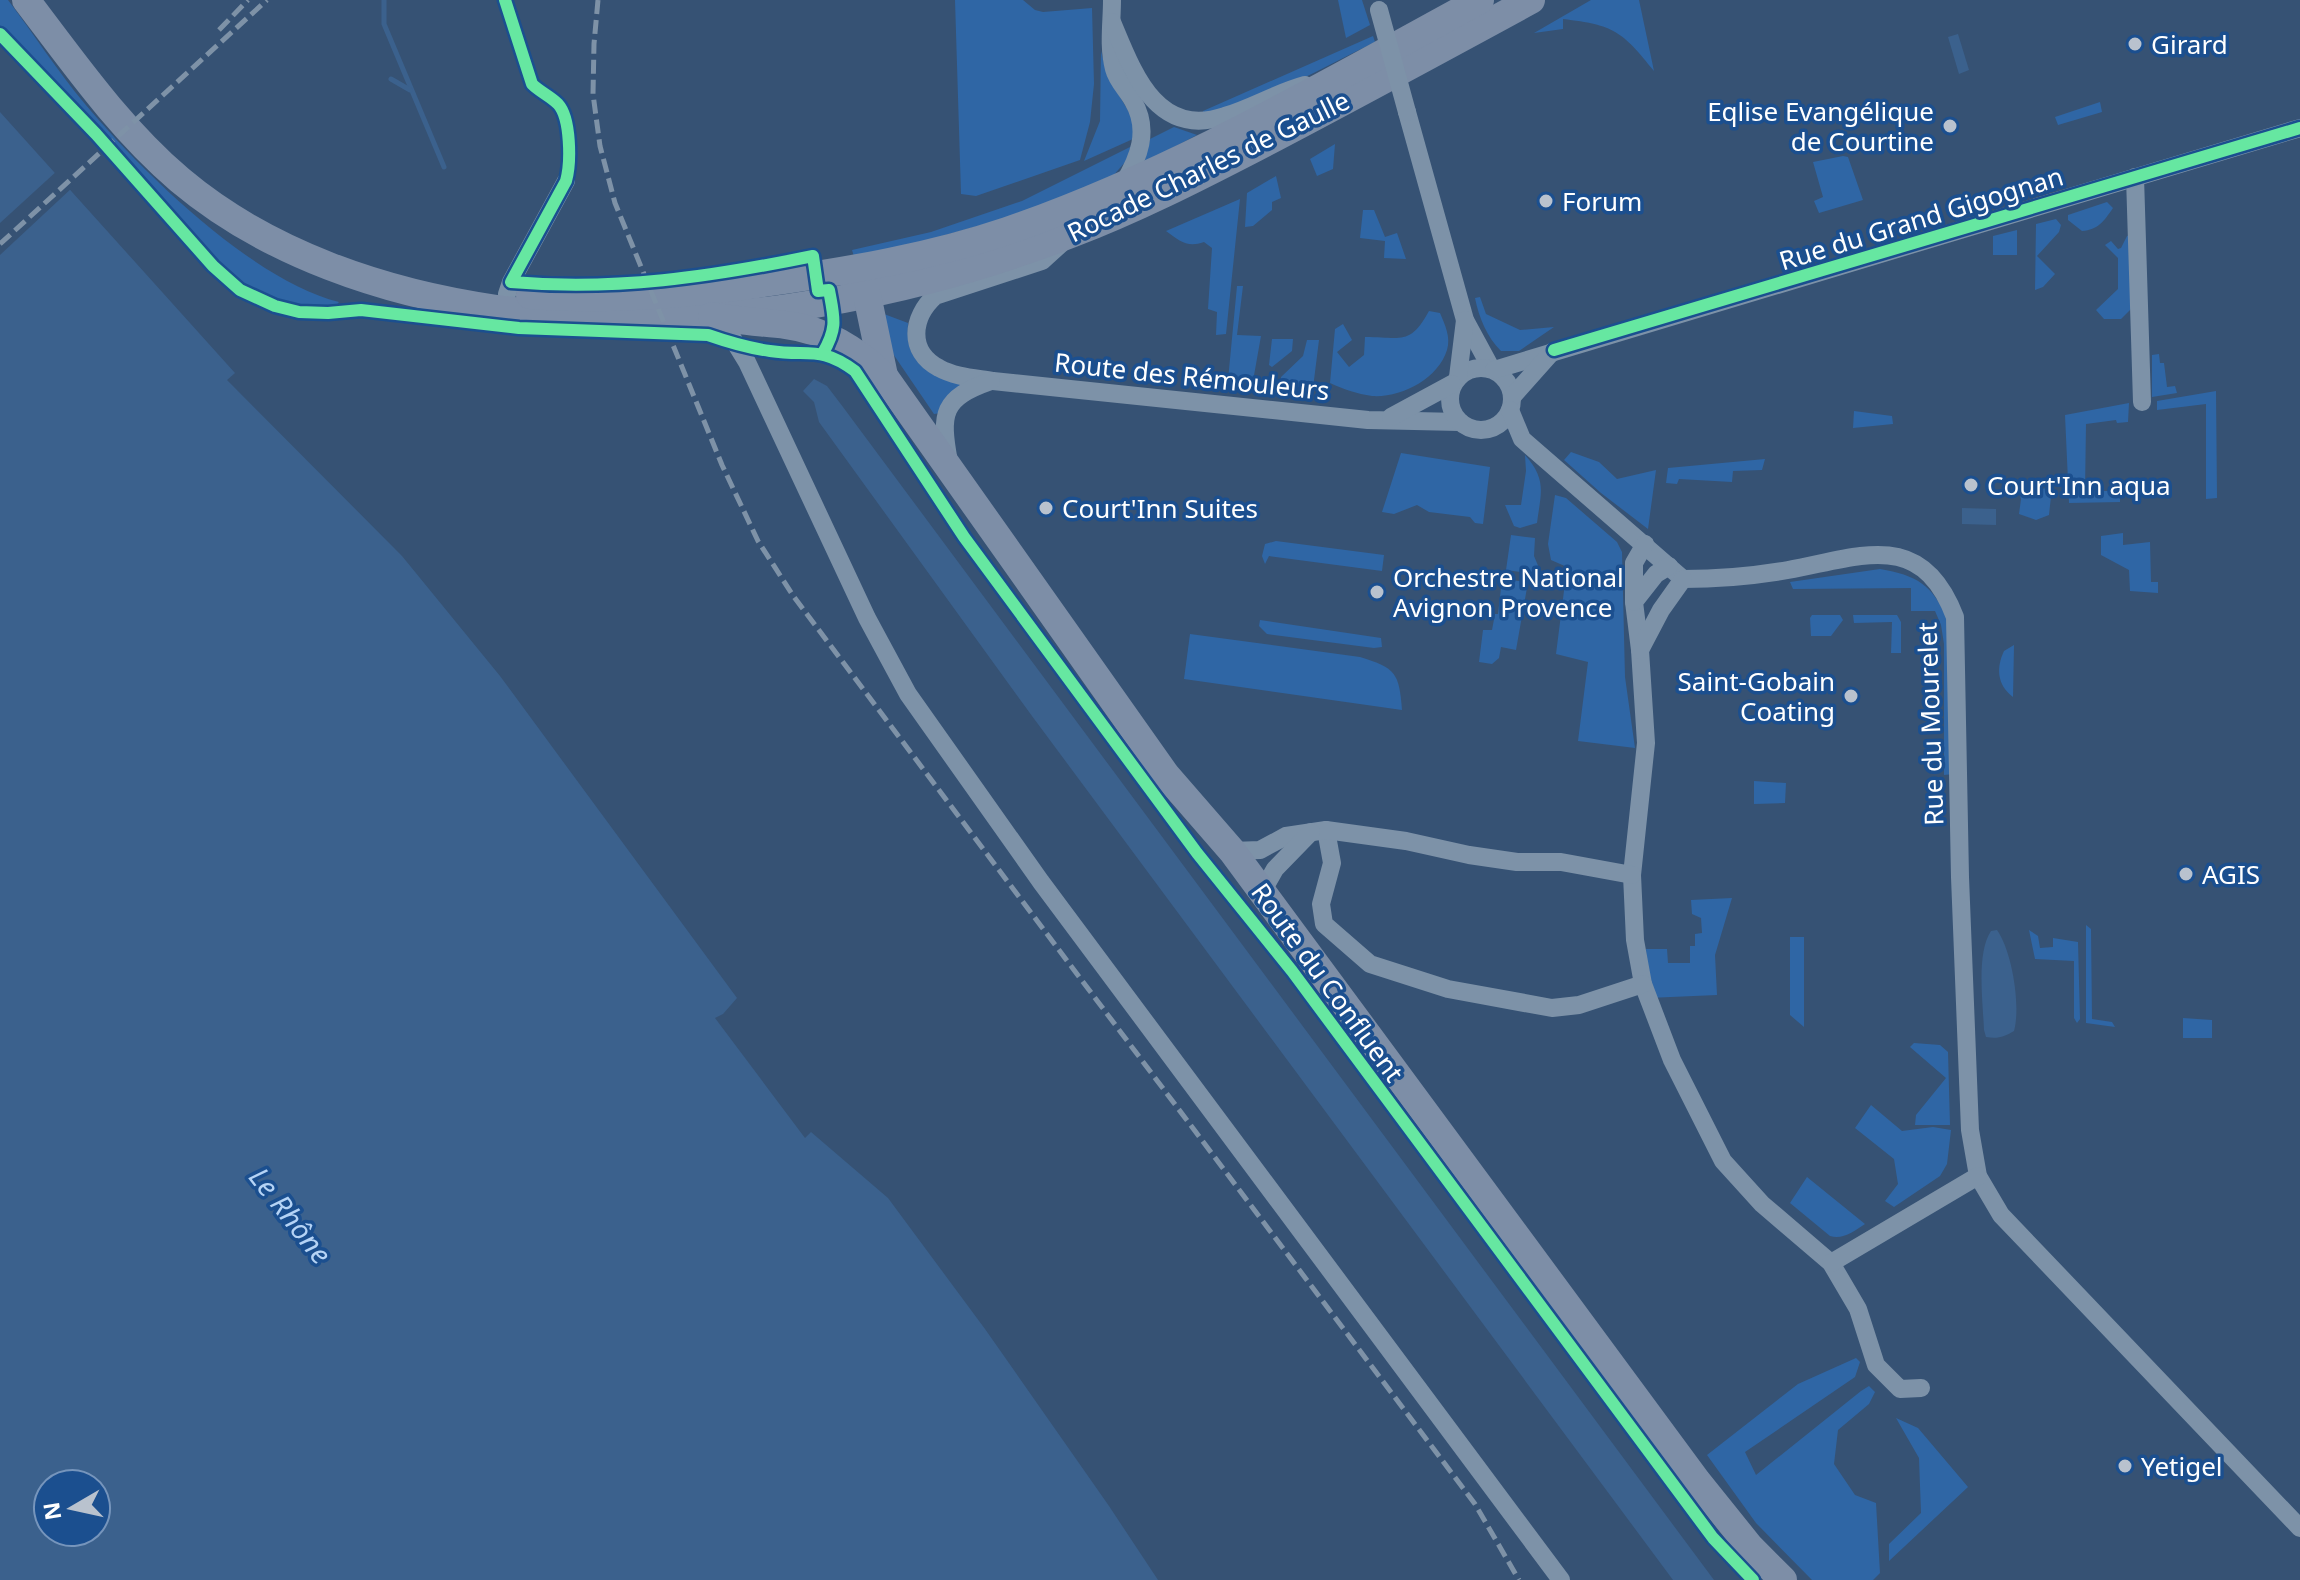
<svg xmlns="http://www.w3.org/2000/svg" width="2300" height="1580" font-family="'Noto Sans',sans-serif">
<rect width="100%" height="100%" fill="#365274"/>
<!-- green -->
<g fill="#2f66a5">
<path d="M 0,0 L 8,0 C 34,34 57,71 85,104 C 141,171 253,281 339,302 L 333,309 L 291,304 L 247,289 L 208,252 L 59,87 L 0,27 Z"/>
<polygon points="955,0 1023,0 1035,10 1043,12 1092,8 1094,84 1090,122 1080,160 976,196 961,194"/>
<polygon points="1338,0 1362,0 1370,25 1346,38"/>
<path d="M 1591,0 L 1639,0 L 1654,71 C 1622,31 1614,25 1563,19 L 1563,29 L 1534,33 Z"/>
<path d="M 1373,36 L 1375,42 C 1324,67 1258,105 1203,114 L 1203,111 Z"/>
<polygon points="1101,51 1107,75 1133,119 1133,139 1084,161 1100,121"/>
<polygon points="2100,102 2102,112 2058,125 2055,117"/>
<polygon points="1174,127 1197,135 1144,163 1150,139"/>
<polygon points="1335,144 1333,169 1317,176 1310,159"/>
<polygon points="1134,145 1135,151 1111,178 1032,211 855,260 852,250 931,232 1022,201"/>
<polygon points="1843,156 1848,157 1863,200 1819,213 1814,201 1823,197 1813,162"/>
<polygon points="1276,176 1281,198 1272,202 1272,210 1253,226 1245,227 1247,193"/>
<path d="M 1240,199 L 1226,334 L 1216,335 L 1217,312 L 1208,309 L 1212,248 L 1204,242 C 1187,248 1180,241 1166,231 Z"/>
<path d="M 2107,202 L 2113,208 C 2104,221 2098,230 2082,231 L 2068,220 L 2068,215 Z"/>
<polygon points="1363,210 1374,210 1385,237 1397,233 1406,259 1384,258 1385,241 1360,238"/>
<polygon points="2056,219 2061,225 2059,232 2037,256 2055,274 2043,287 2035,290 2036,224"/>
<polygon points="2017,230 2017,255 1993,255 1993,236"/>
<polygon points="2132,234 2131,309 2121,319 2104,319 2096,310 2118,289 2118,258 2105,245 2111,241 2118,249 2121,248 2127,236"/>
<polygon points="1237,286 1243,286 1237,335 1261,336 1253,381 1228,380"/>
<path d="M 1480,297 L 1486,314 L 1520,330 L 1554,327 L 1519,351 L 1501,351 C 1487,337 1479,318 1475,298 Z"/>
<path d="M 1429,311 L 1440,313 C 1445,325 1451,337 1447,350 C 1438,379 1401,398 1372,396 C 1357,394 1343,389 1330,383 L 1335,329 L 1343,324 L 1352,340 L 1337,352 L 1349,367 L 1364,355 L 1365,337 C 1401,337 1410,346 1429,311 Z"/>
<path d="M 884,314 L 908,323 C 905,368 929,370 965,380 L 941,413 L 934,414 L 887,345 Z"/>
<polygon points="1272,339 1293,339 1292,351 1272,367 1269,365"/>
<polygon points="1307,340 1319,340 1313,388 1281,386 1281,377 1303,356"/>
<polygon points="2159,354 2160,363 2164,363 2167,387 2175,386 2177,393 2152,397 2152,355"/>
<polygon points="2216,391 2217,498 2206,499 2206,404 2157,410 2157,401"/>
<polygon points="2129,403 2128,422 2117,423 2116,420 2086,424 2085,491 2120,491 2120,502 2069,503 2065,415"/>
<polygon points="1854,411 1892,416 1893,424 1853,428"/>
<polygon points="1571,452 1599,462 1617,479 1656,470 1648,529 1601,493 1564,460"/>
<polygon points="1401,453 1490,467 1483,524 1475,523 1470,517 1429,512 1417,505 1394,514 1382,512"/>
<path d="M 1525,455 C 1547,480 1541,492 1537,523 L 1520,528 L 1514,526 L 1505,505 L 1521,505 L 1526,471 Z"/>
<polygon points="1765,459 1762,470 1733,471 1732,482 1679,479 1677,484 1666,483 1668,468"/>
<polygon points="2052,487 2049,515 2036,520 2019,514 2021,499 2018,489 2031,491"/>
<polygon points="1555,495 1566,498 1617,542 1622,552 1625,677 1635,748 1578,741 1588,662 1556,654 1567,567 1551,560 1548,544"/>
<polygon points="2123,533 2123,545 2150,542 2151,582 2158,582 2158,593 2130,591 2129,570 2101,555 2101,536"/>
<polygon points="1511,535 1535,538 1534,556 1542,575 1506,570"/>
<polygon points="1276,541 1384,555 1382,571 1269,556 1265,564 1262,556 1265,544"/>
<path d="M 1880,569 C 1916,575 1933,585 1947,619 L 1953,774 L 1944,775 L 1944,644 L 1941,625 L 1935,611 L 1911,611 L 1911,588 L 1793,589 L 1790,582 Z"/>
<polygon points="1502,579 1528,582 1516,650 1501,647 1499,658 1492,664 1479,662 1483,630 1492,630 1495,614 1498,614"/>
<polygon points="1812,615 1840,615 1843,620 1831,636 1811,636 1810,618"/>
<polygon points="1853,615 1897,615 1901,622 1901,653 1891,653 1892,622 1854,623"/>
<polygon points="1260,620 1381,638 1382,647 1374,648 1267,634 1259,626"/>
<path d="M 1190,634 L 1360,657 C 1396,668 1399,673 1402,710 L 1184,679 Z"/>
<path d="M 2014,645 L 2013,697 C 1997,685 1996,668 2004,651 Z"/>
<polygon points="1754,781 1786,783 1785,803 1754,804"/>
<polygon points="1732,898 1715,955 1717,995 1648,998 1646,949 1667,949 1668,963 1690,963 1690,946 1695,946 1695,934 1702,933 1701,918 1692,914 1691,900"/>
<polygon points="2086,925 2091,929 2092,1019 2112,1022 2115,1027 2086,1023"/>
<polygon points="2029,930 2038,936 2040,948 2053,947 2053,938 2078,942 2080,1019 2077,1023 2074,1018 2074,961 2035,959"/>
<polygon points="1790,937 1804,937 1804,1027 1790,1015"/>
<polygon points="2183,1018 2212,1020 2212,1038 2183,1038"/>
<polygon points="1914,1043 1940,1045 1948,1052 1950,1125 1915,1125 1916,1115 1946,1078 1910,1047"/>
<polygon points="1871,1105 1902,1131 1933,1127 1951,1130 1947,1164 1940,1176 1894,1207 1885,1201 1898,1184 1894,1159 1855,1128"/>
<path d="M 1807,1177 L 1865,1224 C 1854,1231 1843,1240 1830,1236 L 1790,1203 Z"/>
<polygon points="1856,1358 1860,1362 1855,1377 1745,1452 1756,1475 1861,1391 1869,1386 1875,1392 1869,1404 1838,1430 1834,1464 1855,1495 1876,1503 1880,1573 1873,1580 1812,1580 1756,1523 1707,1455 1798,1384"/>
<polygon points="1896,1418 1918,1428 1968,1487 1889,1561 1889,1544 1921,1513 1919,1458"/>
</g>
<!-- water -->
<g fill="#3b618d" fill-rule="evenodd">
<polygon points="1958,34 1969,70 1959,74 1948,37"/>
<path d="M 0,112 L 235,373 L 227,380 L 402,556 L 500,676 L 737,998 L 723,1014 L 715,1018 L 805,1138 L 811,1132 L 888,1198 L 985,1329 L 1109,1506 L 1158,1580 L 0,1580 ZM 48,1484 L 96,1484 L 96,1532 L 48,1532 Z"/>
<polygon points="814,379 827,386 843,407 1714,1580 1673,1580 1032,716 819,422 814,402 803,391"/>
<polygon points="1962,508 1996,509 1996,525 1962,524"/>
<path d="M 1997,930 C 2012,951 2021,1006 2014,1031 C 2004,1037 1998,1039 1986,1037 L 1984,1030 C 1983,1003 1976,953 1991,931 Z"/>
</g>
<!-- pier -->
<polygon fill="#365274" points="58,170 73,187 0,255 0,223"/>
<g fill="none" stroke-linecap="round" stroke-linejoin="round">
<!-- stream -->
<g stroke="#3b618d" stroke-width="5">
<polyline points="384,0 384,24 444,167"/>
<polyline points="391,79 410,90"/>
</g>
<!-- street -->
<g stroke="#7d92a8" stroke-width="18">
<path d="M 1112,0 C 1112,23 1108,46 1114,69 C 1117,81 1127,90 1133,101 C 1150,130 1139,158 1123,184"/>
<path d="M 1112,22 C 1133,72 1156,139 1225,116 C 1252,108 1276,93 1305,85"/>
<polyline points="1407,112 1465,320 1491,368"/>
<polyline points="2135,177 2142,402"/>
<path d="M 1063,242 L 1042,261 L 935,296 C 912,317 907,351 939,368 C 955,377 976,378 993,381 L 1368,420 L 1460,422"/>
<polyline points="507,294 511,282 566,181"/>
<polyline points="728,331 747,362 867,618 908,694 1041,882 1561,1580"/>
<circle cx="1481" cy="399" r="31"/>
<polyline points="1494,370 2300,128"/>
<polyline points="1458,377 1465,320"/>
<polyline points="1512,397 1552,352"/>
<path d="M 1510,410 L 1522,439 L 1683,579 C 1719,579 1753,576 1788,570 C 1861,557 1921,528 1955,617 L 1960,877 L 1970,1130 L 1978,1176 L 2001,1215 L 2300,1528"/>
<polyline points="1391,417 1452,384"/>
<path d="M 949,462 C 940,413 942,398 991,381"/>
<polyline points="1669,566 1656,574 1634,602 1640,650 1646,743 1632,875 1635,940 1643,984 1672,1060 1723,1161 1762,1204 1831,1263 1858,1309 1876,1365 1900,1389 1921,1388"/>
<polyline points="1634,602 1634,563 1645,544"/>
<polyline points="1640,650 1661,610 1683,579"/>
<polyline points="1326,830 1332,863 1321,904 1324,924 1370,964 1448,989 1552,1008 1579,1005 1643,984"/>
<polyline points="1232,851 1260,850 1286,836 1326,830 1406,841 1469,855 1517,862 1561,862 1632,875"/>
<polyline points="1262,892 1275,869 1311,832"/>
<polyline points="1831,1263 1978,1176"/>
</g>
<!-- primary -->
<g stroke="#7d8ea7" stroke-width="28">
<path d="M 26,0 C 74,63 119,128 180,180 C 268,254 385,293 497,309 C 691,336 889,304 1071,234 C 1134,210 1195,179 1255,148 C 1347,100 1439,50 1531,0"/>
<polyline points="856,284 867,295 884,376"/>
<path d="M 530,295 C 610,301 692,294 771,282 C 852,270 930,257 1007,231 C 1173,174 1327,83 1480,0"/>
<path d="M 712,316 C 737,321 761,322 786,325 C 825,330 856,350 884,376 L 1166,775 L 1232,851 L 1697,1481 L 1750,1547 L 1783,1580"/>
</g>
<!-- rail -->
<g stroke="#7e92a7" stroke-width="5" stroke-dasharray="14 6" stroke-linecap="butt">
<polyline points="598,0 594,44 593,94 600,146 615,203 722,465 758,541 794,597 1475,1504 1519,1580"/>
<polyline points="219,30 248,0"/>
<polyline points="0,244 267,0"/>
</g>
<!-- street-bridge -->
<polyline stroke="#7d92a8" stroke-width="18" points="1379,10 1407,112"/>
<defs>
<g id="cycleway">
<path d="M 505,0 L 532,84 C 540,92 550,96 558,104 C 571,118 571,163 566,181 L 511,282 C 616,291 710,277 813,256 L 818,291 L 829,290 C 834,318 838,327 823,353"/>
<path d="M 0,34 L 96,134 L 213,266 L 240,290 L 275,306 L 299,312 L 328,313 L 361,310 L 519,328 L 708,335 C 728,342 748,348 770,351 C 808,357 820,345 855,371 L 964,537 L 1197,853 L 1292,971 L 1713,1538 L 1753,1580"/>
<polyline points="1554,350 2300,128"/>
</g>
</defs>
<!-- cycleway casing -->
<use href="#cycleway" stroke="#1b4f8f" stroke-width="17"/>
<!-- cycleway -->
<use href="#cycleway" stroke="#66e7a1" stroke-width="12"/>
</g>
<!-- markers -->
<g fill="#b9c2ce" stroke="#1b4f8f" stroke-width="3">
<circle cx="2135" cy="44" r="8"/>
<circle cx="1950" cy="126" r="8"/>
<circle cx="1546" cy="201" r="8"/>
<circle cx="1971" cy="485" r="8"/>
<circle cx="1046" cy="508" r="8"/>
<circle cx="1377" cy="592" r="8"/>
<circle cx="1851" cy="696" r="8"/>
<circle cx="2186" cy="874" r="8"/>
<circle cx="2125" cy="1466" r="8"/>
</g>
<g text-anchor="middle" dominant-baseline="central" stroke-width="7" stroke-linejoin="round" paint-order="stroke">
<!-- poi labels -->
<g font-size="26" fill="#fff" stroke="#1b4f8f" text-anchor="start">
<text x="2151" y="44">Girard</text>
<text x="1934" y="111" text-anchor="end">Eqlise Evangélique<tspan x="1934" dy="30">de Courtine</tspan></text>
<text x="1562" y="201">Forum</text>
<text x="1987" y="485">Court'Inn aqua</text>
<text x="1062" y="508">Court'Inn Suites</text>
<text x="1393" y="577">Orchestre National<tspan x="1393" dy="30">Avignon Provence</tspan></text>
<text x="1835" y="681" text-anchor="end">Saint-Gobain<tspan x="1835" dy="30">Coating</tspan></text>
<text x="2202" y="874">AGIS</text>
<text x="2141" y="1466">Yetigel</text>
</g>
<!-- street labels -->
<g font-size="26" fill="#fff" stroke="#1b4f8f">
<text transform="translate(1208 166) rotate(-26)">Rocade Charles de Gaulle</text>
<text transform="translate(1921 218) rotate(-17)">Rue du Grand Gigognan</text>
<text transform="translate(1192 376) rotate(6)">Route des Rémouleurs</text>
<text transform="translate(1930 724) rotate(-92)">Rue du Mourelet</text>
<text transform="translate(1328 982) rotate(54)">Route du Confluent</text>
</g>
<!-- water labels -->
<g font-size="28" font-style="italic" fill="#b5d3f5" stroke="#1b4f8f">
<text transform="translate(291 1215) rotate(52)">Le Rhône</text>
</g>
</g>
<!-- north arrow -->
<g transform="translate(72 1508) rotate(261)"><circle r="38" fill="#1b4f8f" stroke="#7695bc" stroke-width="2"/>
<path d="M0-6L14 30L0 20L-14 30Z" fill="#b9c2ce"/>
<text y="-12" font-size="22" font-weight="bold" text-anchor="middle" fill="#ffffff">N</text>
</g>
</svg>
